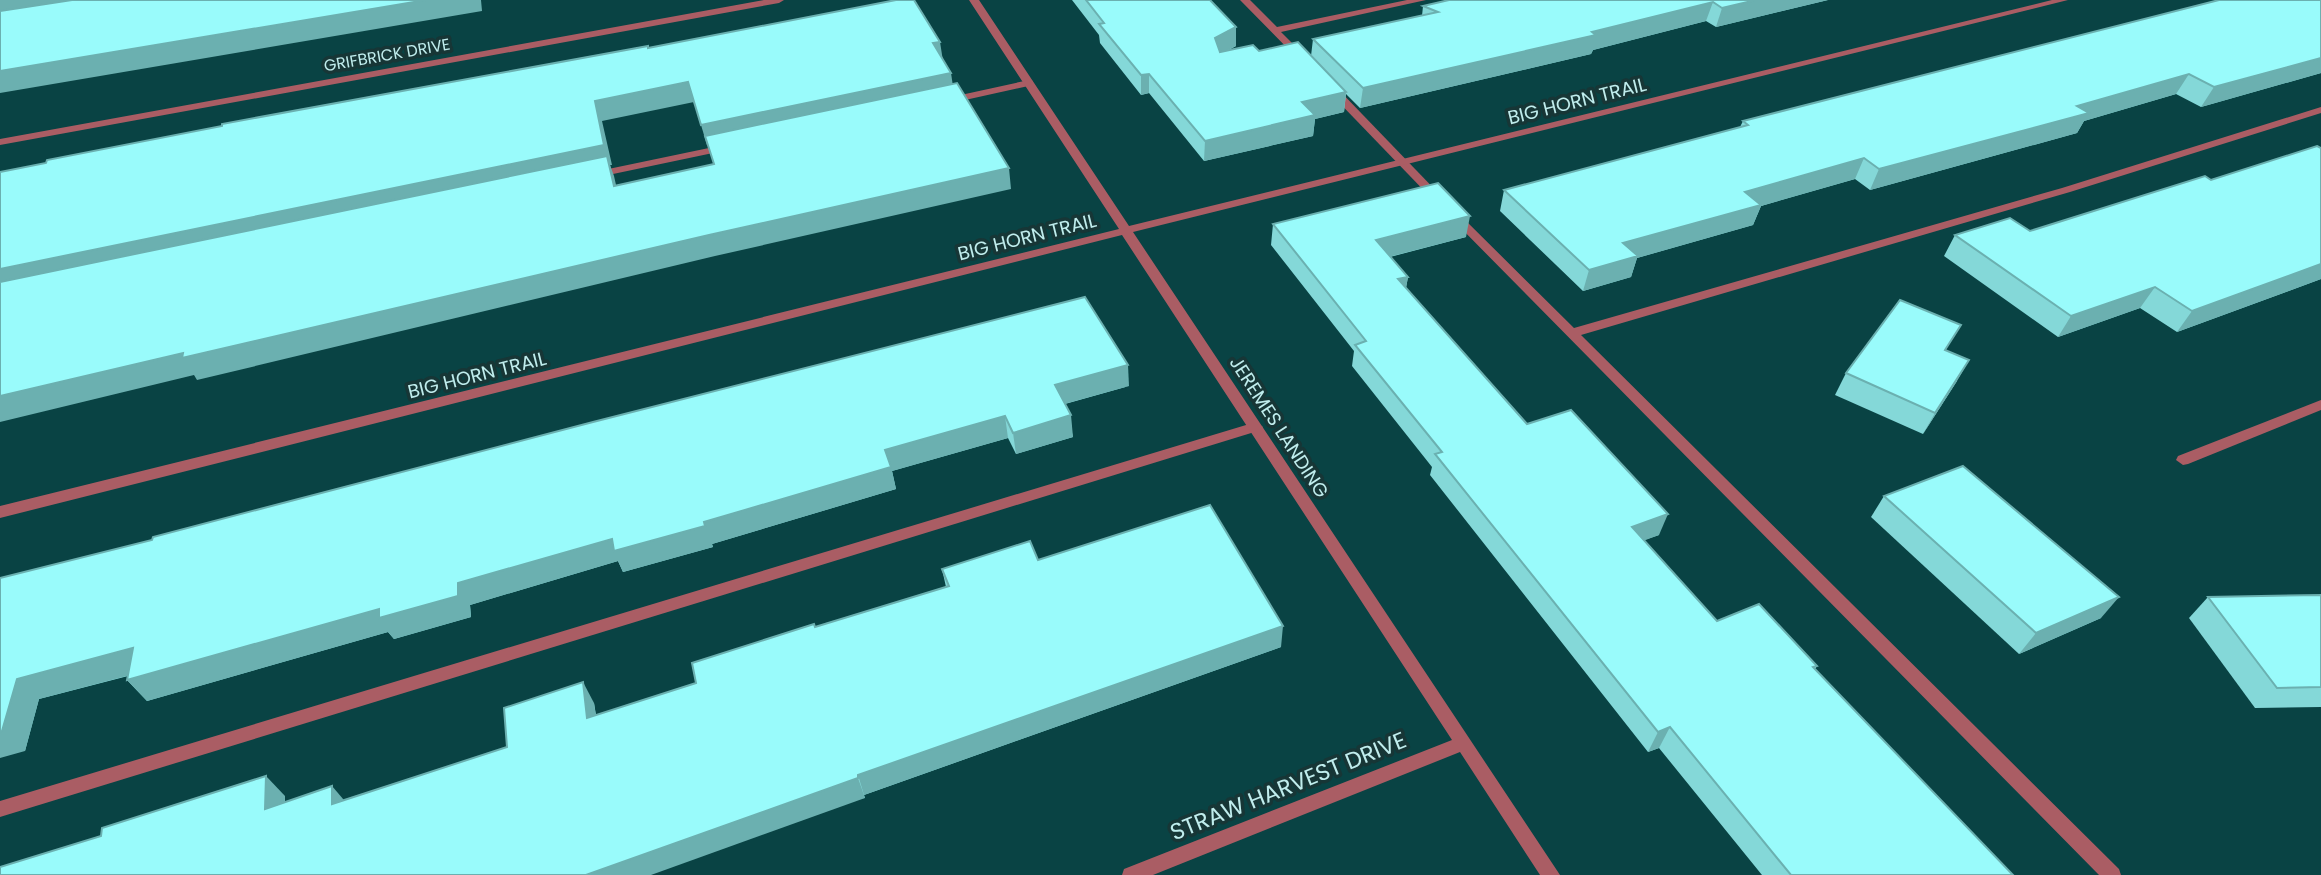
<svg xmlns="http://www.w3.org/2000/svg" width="2321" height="875" font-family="Poppins,sans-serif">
<rect width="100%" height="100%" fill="#094344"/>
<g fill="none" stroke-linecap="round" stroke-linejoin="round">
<!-- service -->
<g fill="#aa5d64" fill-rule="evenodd">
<polygon points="1240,0 1250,0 1277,27 1407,0 1426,0 1281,32 1306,57 1301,60 1298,59"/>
<polygon points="1029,80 1033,81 1033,85 947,104 942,101 947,98"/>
<polygon points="1332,86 1336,87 1443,198 1443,202 1435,202 1328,91 1327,89"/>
<polygon points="2321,107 2321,113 2070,192 1581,335 2119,869 2121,875 2099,875 1450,217 1456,214 1460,215 1574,328 2062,188"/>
<polygon points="728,144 733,147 732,149 594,178 588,175 594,172"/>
<polygon points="1256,422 1263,427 1261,430 0,817 0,801"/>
</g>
<!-- minor -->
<g fill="#aa5d64" fill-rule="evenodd">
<polygon points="764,0 784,0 779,3 0,145 0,139"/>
<polygon points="969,0 979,0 1129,226 2052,0 2068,0 1133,232 1560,875 1540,875 1460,752 1153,875 1122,875 1124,869 1452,740 1122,235 0,518 0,506 1119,229"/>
<polygon points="2321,400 2321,410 2188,464 2183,465 2176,460 2178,456"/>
</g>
</g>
<!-- wall -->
<g fill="#84d8d8">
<polygon points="1072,0 1210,0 1236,27 1236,46 1227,51 1259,51 1311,56 1313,39 1422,16 1423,6 1828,0 1716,27 1706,21 1593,50 1591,54 1360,108 1346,94 1344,112 1315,119 1313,136 1204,161 1149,93 1141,95 1100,43 1099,35"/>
<polygon points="2321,0 2321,73 2201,107 2176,94 2084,121 2077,133 1870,190 1855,179 1761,206 1753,225 1637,258 1631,277 1583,291 1500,211 1504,190 1740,127 1743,121"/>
<polygon points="2321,148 2321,279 2177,332 2140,308 2058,337 1944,256 1955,235 2030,231"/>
<polygon points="1273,224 1466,237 1390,257 1408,277 1406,288 1527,424 1659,535 1644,540 1717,621 1817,666 1815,669 2013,875 1762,875 1659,748 1648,752 1430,475 1432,467 1352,366 1354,351 1271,245"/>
<polygon points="1946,351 1957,381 1923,434 1835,395 1846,373"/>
<polygon points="1129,386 1065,404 1073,437 1016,454 1008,438 892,471 896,489 712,544 713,547 623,572 618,561 470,605 471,617 394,639 388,632 147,701 127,680 128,676 39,699 25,751 0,578"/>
<polygon points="1884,496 2101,618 2019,654 1871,517"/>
<polygon points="1038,560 1281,647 864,795 865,798 0,875 285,796 285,802 344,800 507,747 594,703 596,715 696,683 815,627 946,587 942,569"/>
<polygon points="2321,595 2321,707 2255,708 2189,618 2208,597"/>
</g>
<!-- shaded-wall -->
<g fill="#6bb0b0">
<polygon points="0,0 132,0 0,21"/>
<polygon points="426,0 481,0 482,11 0,93 0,71"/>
<polygon points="1756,0 1828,0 1716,27 1722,8"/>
<polygon points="1713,2 1706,21 1593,50 1591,54 1360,108 1363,88"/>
<polygon points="1236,27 1236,46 1214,57 1215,38"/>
<polygon points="940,42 943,61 933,43"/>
<polygon points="2321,58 2321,73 2201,107 2214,87"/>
<polygon points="951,73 954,93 707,145 701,125"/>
<polygon points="1149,74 1149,93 1141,95 1141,75"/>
<polygon points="2189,74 2176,94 2084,121 2077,133 1870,190 1879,169 2077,106"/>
<polygon points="688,82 694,102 602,121 612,165 610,165 614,176 621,207 0,293 0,269 595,101"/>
<polygon points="1346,92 1344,112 1315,119 1313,136 1204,161 1205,141 1302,102"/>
<polygon points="1864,158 1855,179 1761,206 1753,225 1637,258 1631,277 1583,291 1589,270 1623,243 1745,192"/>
<polygon points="1009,168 1011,189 715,256 197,380 194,375 0,422 0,396 183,353"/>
<polygon points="1470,216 1466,237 1373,261 1376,240"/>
<polygon points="2321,264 2321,279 2177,332 2192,311"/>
<polygon points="1408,277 1404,298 1398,279"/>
<polygon points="2155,287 2140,308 2058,337 2071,316"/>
<polygon points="1969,360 1957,381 1923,434 1935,413"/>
<polygon points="1128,365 1129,386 1057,406 1055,385"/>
<polygon points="1071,415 1073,437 1016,454 1013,433"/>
<polygon points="1005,416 1008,438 892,471 896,489 712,544 713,547 623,572 618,561 470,605 471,617 394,639 388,632 147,701 127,680 379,609 458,583 612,539 704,522 885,450"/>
<polygon points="1668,514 1659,535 1624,548 1632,527"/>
<polygon points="2119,597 2101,618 2019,654 2036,633"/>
<polygon points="1283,626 1281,647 864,795 858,775"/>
<polygon points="133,648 153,669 39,699 25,751 0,758 0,732 17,679"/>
<polygon points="583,682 594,703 599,738 587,718"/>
<polygon points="1670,727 1659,748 1648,752 1658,732"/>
<polygon points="266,776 285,796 284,828 265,809"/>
<polygon points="858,778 865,798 651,875 586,875"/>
<polygon points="332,786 349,806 332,804"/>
</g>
<!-- building -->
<g fill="#99fbfb" stroke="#6bb0b0" stroke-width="2">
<polygon points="72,0 426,0 0,71 0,11"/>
<polygon points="896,0 914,0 940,42 933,43 951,73 701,125 688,82 595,101 604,145 0,269 0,172 46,163 47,160 222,126 222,124 648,46 648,48"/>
<polygon points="1086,0 1210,0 1236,27 1215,38 1220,52 1253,45 1259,51 1298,42 1346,92 1302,102 1315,115 1205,141 1149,74 1141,75 1099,24 1104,23"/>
<polygon points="1449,0 1756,0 1722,8 1713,2 1592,32 1596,35 1363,88 1313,39 1438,12 1423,6"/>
<polygon points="2219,0 2321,0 2321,58 2214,87 2189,74 2077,106 2089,113 1879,169 1864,158 1745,192 1761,205 1623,243 1638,256 1589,270 1504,190 1748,125 1743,121"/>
<polygon points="957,83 1009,168 709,235 182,358 183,353 0,396 0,282 607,156 614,186 714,164 705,136"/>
<polygon points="2317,146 2321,148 2321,264 2192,311 2155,287 2071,316 1955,235 2010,218 2030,231 2205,176 2211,180"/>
<polygon points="1438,183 1470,216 1376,240 1408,277 1398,279 1527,424 1571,410 1668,514 1632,527 1717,621 1759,604 1817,666 1813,667 2013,875 1791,875 1670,727 1658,732 1435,454 1442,452 1355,345 1366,341 1273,224"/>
<polygon points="1085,297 1128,365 1055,385 1071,415 1013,433 1005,416 885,450 891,467 704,522 705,526 614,551 612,539 458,583 458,596 379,618 379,609 127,680 133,648 17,679 2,731 0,732 0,578 152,540 153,537 593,422"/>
<polygon points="1900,300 1961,325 1945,350 1969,360 1935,413 1846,373"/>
<polygon points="1963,466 2119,597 2036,633 1884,496"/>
<polygon points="1210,505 1283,626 858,775 858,778 586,875 0,875 0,867 101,836 102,828 266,776 265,809 332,786 332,804 507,747 504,708 583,682 587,718 696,683 692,663 814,624 815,627 949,586 942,569 1030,541 1038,560"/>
<polygon points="2321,595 2321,687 2277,688 2208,597"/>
</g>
<g text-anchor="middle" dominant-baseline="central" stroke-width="7" stroke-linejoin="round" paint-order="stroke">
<!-- far-street labels -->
<g font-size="16" fill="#c0eded" stroke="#173636">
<text transform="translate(387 55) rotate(-10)">GRIFBRICK DRIVE</text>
</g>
<!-- street labels -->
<g font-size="19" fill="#c0eded" stroke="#173636">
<text transform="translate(1577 101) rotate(-14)">BIG HORN TRAIL</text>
<text transform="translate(1027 237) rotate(-14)">BIG HORN TRAIL</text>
<text transform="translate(477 375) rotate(-14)">BIG HORN TRAIL</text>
<text transform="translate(1279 427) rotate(57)">JEREMES LANDING</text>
</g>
<!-- near-street labels -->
<g font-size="23" fill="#c0eded" stroke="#173636">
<text transform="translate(1288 786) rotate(-22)">STRAW HARVEST DRIVE</text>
</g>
</g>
</svg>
